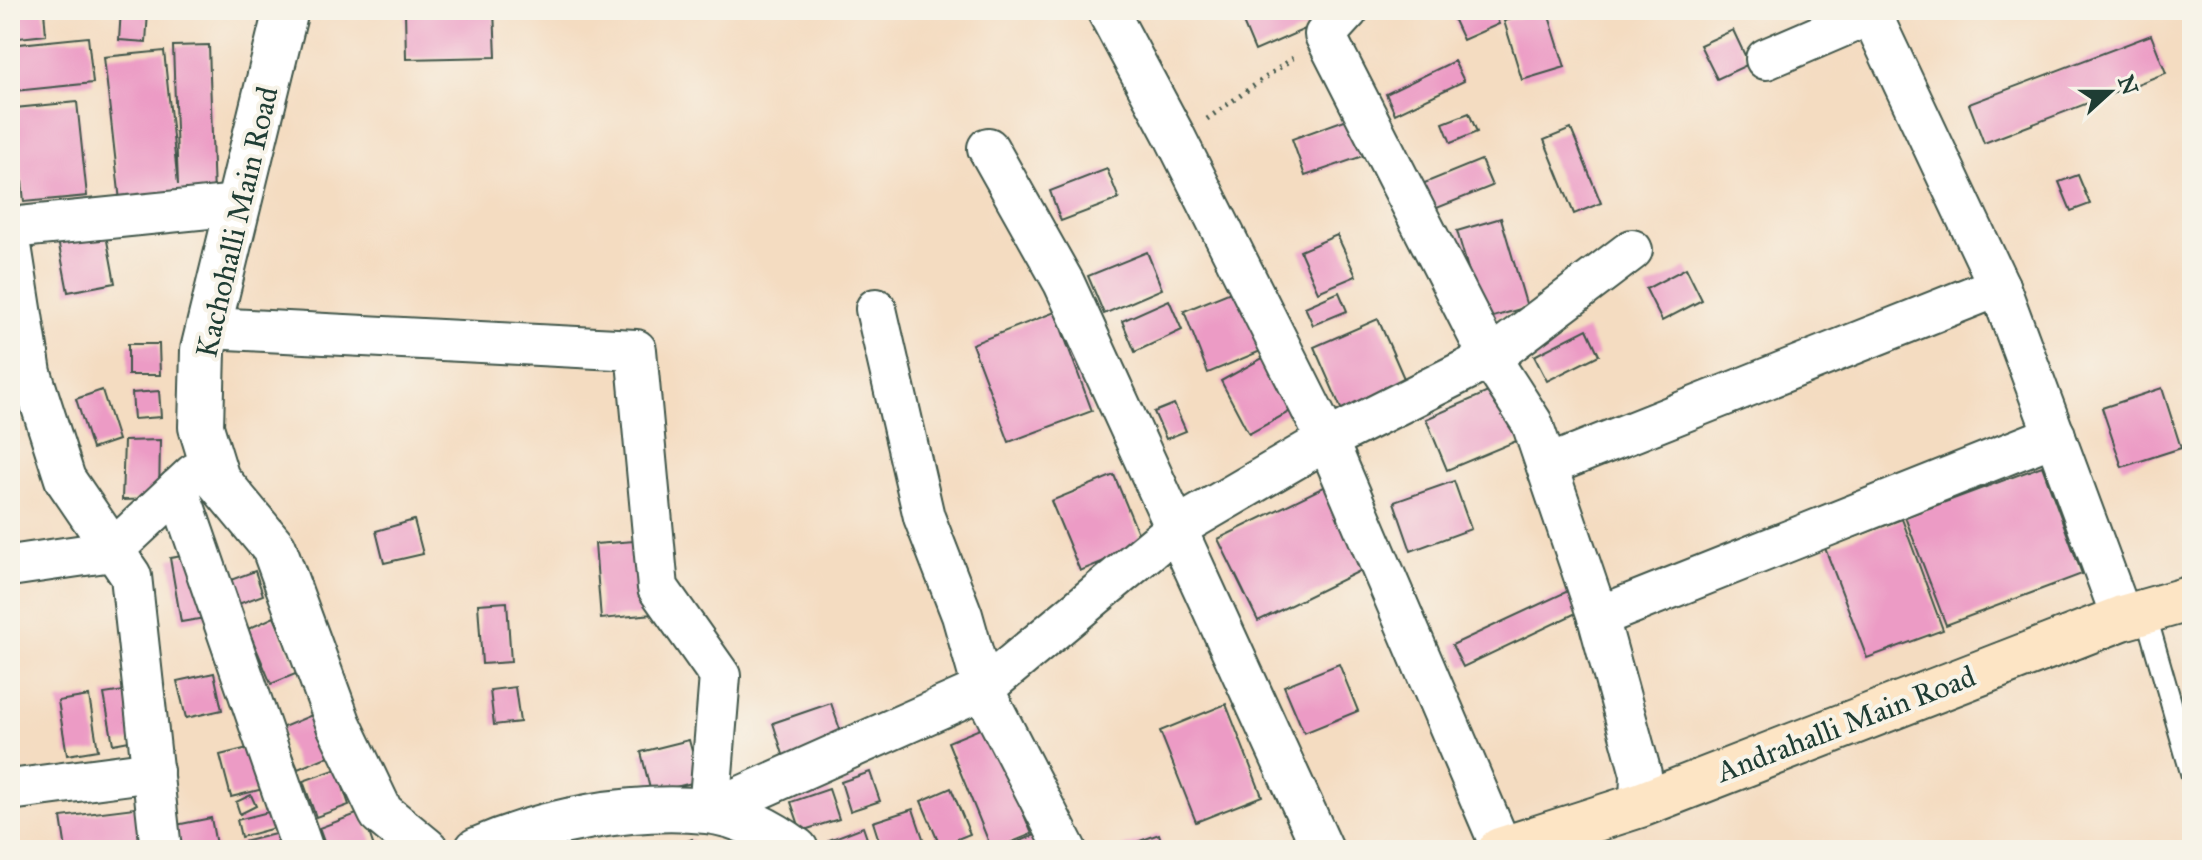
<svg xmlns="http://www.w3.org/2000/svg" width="2202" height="860" font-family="'IM FELL Great Primer',serif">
<rect width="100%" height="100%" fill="#f7f3e8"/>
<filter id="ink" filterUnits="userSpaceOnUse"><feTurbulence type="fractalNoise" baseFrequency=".0125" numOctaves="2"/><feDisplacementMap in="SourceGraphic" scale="16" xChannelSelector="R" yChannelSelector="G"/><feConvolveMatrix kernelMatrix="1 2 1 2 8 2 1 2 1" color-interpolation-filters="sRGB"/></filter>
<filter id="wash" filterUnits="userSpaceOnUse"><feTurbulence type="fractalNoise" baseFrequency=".006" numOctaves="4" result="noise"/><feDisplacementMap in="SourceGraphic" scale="32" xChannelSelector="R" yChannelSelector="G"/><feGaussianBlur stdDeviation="1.8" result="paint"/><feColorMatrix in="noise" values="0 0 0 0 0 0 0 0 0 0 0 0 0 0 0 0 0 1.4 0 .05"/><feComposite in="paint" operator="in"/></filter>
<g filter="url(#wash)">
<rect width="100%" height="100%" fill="#f4dcc1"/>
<g id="blocks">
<!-- building -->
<g fill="#ec9bc5">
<polygon points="121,10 148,12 146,42 119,40"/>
<polygon points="405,10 494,10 496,57 406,59"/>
<polygon points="1267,10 1305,10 1312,26 1255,51 1242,20"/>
<polygon points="1466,10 1493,10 1499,24 1463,40 1452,16"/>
<polygon points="1547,10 1565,67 1522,80 1504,21"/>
<polygon points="44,11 46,35 19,38 16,15"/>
<polygon points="1733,30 1749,64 1717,79 1700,45"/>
<polygon points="2151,35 2166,73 1984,143 1969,104"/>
<polygon points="88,37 93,83 15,91 10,45"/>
<polygon points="209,45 214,197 120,201 104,57 164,51 178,185 173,46"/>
<polygon points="1454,61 1464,81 1395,114 1386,94"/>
<polygon points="77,102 87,196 24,202 15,108"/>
<polygon points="1469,113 1477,132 1451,143 1443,123"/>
<polygon points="1350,118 1363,156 1305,176 1292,139"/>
<polygon points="1571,129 1601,203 1574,214 1544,140"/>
<polygon points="1481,160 1492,186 1432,210 1422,184"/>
<polygon points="1107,169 1119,199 1061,221 1050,191"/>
<polygon points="2078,175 2090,204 2071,211 2059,182"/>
<polygon points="1501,218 1527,307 1483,320 1457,231"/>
<polygon points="105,230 115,283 68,292 58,240"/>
<polygon points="1337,235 1356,276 1318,292 1300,251"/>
<polygon points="1147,252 1162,289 1104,314 1088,276"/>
<polygon points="1686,268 1702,300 1662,321 1646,289"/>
<polygon points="1243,287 1268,348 1208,373 1184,311"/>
<polygon points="1339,292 1347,311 1313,325 1305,307"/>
<polygon points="1169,300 1182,330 1135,352 1122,321"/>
<polygon points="1055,312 1092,411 1009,442 972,344"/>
<polygon points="1378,319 1410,392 1346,420 1314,347"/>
<polygon points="1587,329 1599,355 1547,381 1534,356"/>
<polygon points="128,344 159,344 160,375 128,375"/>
<polygon points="1268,355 1296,408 1249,434 1221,381"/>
<polygon points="1504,385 1526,437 1447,470 1426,419"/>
<polygon points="2162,388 2181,448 2122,467 2102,408"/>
<polygon points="102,390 118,440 92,449 76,399"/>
<polygon points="159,391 161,417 134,419 132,393"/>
<polygon points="1174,404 1186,431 1166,439 1154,412"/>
<polygon points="160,440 159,499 122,500 124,441"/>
<polygon points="2042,466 2082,574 1946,625 1905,517"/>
<polygon points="1114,475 1143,545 1080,571 1051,501"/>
<polygon points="1454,481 1471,529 1411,551 1394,502"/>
<polygon points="1330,484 1370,566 1258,621 1218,539"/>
<polygon points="1902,519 1943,630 1867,658 1825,548"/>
<polygon points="414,520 423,554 384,563 376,531"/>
<polygon points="648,540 653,614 601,619 595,544"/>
<polygon points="200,553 211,617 181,622 170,558"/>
<polygon points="255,571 263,595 233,606 225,582"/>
<polygon points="1581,585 1591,606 1463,667 1452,645"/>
<polygon points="507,602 511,662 482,664 478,604"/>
<polygon points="274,617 298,673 271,684 248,629"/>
<polygon points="1339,664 1358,711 1304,733 1284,686"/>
<polygon points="214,673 222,710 186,718 177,681"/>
<polygon points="515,687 520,722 494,725 490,690"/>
<polygon points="131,690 140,739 113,744 104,694"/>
<polygon points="89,696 98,750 67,755 58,701"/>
<polygon points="831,703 846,747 787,767 773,723"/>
<polygon points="1226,704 1262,796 1196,822 1160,731"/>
<polygon points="312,715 329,756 298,769 281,728"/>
<polygon points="987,726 1032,834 992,850 948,742"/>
<polygon points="689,740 700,781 651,793 641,752"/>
<polygon points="260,745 271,787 231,797 220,755"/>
<polygon points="337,769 349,805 316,817 303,781"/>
<polygon points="870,772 880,801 850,811 841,782"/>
<polygon points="951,788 970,834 940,846 921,801"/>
<polygon points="829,789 839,819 801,831 791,802"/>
<polygon points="251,795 256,806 240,814 236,802"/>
<polygon points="150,806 155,846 66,850 61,817"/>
<polygon points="284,808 289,824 241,837 237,820"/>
<polygon points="913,809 927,850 882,850 873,822"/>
<polygon points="362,812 375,850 327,850 319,828"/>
<polygon points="211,818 217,850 180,850 176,825"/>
<polygon points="863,827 871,850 833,850 829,840"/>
<polygon points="1050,829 1059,850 998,850"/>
<polygon points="287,831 293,850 236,850 235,844"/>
<polygon points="1159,834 1164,850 1115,850"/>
<polygon points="692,839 697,850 667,850"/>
</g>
</g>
</g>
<g filter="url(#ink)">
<use href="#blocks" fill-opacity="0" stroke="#3f5549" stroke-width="2"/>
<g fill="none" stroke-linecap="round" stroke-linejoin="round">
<defs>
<polyline id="service" points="2145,612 2192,776"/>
<g id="minor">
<polyline points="1107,10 1174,135 1327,440 1502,849"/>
<polyline points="1348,10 1325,35 1490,358 1532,423 1598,617 1641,774 1640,805"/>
<polyline points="1766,59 1871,14 1999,286 2122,618"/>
<polyline points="988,148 1064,283 1323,850"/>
<polyline points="10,228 238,205"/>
<polyline points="10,239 31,373 65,479 131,576 161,850"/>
<polyline points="876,309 924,517 962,615 983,689 1066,850"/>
<polyline points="209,328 636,350 658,588 720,676 709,811 983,689 1175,529 1327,440 1490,358 1632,250"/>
<polyline points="1547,466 1999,286"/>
<polyline points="178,489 303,850"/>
<polyline points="10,566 112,551 194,474"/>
<polyline points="1598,617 2055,435"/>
<polyline points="10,790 153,771"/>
</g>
<g id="tertiary">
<polyline points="286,10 203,350 201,427 217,479 274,548 339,725 381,813 426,850"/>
<path d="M 477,850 C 545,820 632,804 707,811 C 738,814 771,831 796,850"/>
</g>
<polyline id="secondary" points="1500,850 1640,805 2122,618 2192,598"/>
</defs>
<!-- service casing -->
<use href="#service" stroke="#3f5549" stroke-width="24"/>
<!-- minor casing -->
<use href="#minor" stroke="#3f5549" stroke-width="44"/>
<!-- tertiary casing -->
<use href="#tertiary" stroke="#3f5549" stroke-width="48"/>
<!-- secondary casing -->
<use href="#secondary" stroke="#3f5549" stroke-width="48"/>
<!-- path -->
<polyline stroke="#3f5549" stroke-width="5" stroke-dasharray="2 6" stroke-linecap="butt" points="1207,119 1293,58"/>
<!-- service -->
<use href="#service" stroke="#fff" stroke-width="20"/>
<!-- minor -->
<use href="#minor" stroke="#fff" stroke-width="40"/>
<!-- tertiary -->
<use href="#tertiary" stroke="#fff" stroke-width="44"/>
<!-- secondary -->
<use href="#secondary" stroke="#fde5c5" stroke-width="44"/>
</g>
</g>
<g text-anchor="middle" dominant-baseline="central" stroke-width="8" stroke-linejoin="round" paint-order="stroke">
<!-- street labels -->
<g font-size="30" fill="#1f3d34" stroke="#f7f3e8">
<text transform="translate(237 222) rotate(-77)">Kachohalli Main Road</text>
<text transform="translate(1846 724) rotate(-21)">Andrahalli Main Road</text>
</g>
</g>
<!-- margin -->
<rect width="2202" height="860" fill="none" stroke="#f7f3e8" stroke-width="40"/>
<!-- north arrow -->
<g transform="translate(2110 92) rotate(69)" stroke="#f7f3e8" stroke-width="6" paint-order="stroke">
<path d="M0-6L14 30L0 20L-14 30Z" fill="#1f3d34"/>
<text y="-12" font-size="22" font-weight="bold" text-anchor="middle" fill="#1f3d34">N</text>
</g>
</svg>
